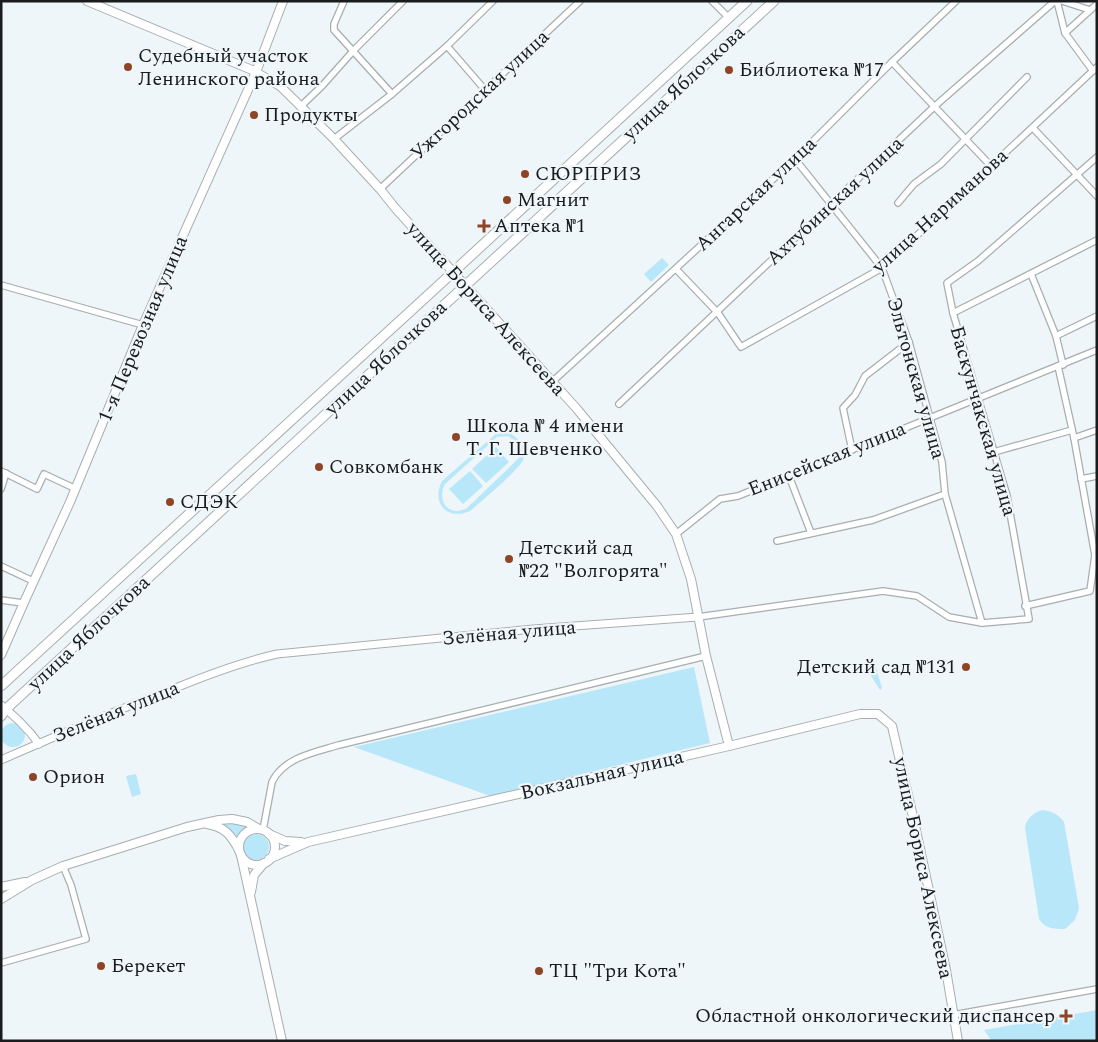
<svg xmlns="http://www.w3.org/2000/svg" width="1098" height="1042" font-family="Spectral,serif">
<rect width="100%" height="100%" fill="#eff6f9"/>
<!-- green -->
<g fill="#b7e7f9" fill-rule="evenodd">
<polygon points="662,258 669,265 651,282 644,274"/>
<path d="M 508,432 C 518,438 529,446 523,460 C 519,470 480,502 470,511 C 447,521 431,503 442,481 L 497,433 ZM 508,436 L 517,442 L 521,450 L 519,458 L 467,508 C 449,518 436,501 445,484 L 497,437 Z"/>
<polygon points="496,447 509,462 486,483 472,469"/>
<polygon points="470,471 483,486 463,504 449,489"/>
<polygon points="874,665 876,668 882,688 880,690 866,668"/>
<polygon points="694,667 710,743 490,796 354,747"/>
<circle cx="13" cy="735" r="12"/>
<polygon points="136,774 141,794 132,797 126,776"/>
<path d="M 1042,810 C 1052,811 1058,814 1064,822 L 1079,908 L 1075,920 L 1065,929 C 1054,929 1045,929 1039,919 L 1025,828 C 1026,819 1033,813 1042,810 Z"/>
<polygon points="224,821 248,826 240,832 236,840 223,825 215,822"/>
<circle cx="256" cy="847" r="13"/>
<polygon points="1097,1010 1097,1041 992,1041 984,1030"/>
</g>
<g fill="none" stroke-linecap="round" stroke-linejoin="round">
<defs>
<g id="minor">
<polyline points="344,1 334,24 334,30 392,94 447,46 493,1"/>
<polyline points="712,1 729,18"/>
<polyline points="1057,1 1065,33 1093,71"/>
<polyline points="1062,1 1090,10"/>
<polyline points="1065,33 1097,4"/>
<polyline points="447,46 486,91"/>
<polyline points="892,62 991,166"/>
<polyline points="300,107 322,86 354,50 403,1"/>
<polyline points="1033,128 1097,196"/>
<polyline points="334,139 392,94"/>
<polyline points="795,159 882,268 909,342 942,462 945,494 982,623"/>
<polyline points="380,189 580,1"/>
<polyline points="898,203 914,184 941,164 1027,77"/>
<polyline points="676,269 718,313 741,347 882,268 1097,67"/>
<polyline points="1031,274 1056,336 1063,365"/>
<polyline points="1,285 143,325"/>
<polyline points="953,313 1097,240"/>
<polyline points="1056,336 1097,316"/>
<polyline points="1058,366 1074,438 1095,555"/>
<polyline points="552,382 795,159 892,62 956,1"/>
<polyline points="619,404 935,106 1055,1"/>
<polyline points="1074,438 1097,430"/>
<polyline points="852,450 843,408 855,395 865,376 909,342"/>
<polyline points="994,452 1072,430"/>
<polyline points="1,471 37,489 44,474 76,489"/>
<polyline points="789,476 811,533"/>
<polyline points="1081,479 1097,476"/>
<polyline points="1,489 6,473"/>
<polyline points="676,534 720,499 738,496 1097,350"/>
<polyline points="777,541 873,520 945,494"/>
<polyline points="1,566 33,581"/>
<polyline points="1,600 23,603"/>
<polyline points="1025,606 1090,591 1095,555 1097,555"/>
<polyline points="698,617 883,591 917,596 949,617 982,623 1029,619 1007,496 953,313 947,283 978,261 1097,157"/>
<path d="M 263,830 L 272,782 C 284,757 316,752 339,745 L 706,656"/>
<polyline points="1,963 86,939 71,885 63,866"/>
<polyline points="953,1015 1097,989"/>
</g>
<g id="tertiary">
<path d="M 1,705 C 15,717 28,728 39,744"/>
<path d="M 1,760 C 58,735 115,711 173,689 C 207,675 241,662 277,654 L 533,629 L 698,617"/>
</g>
<g id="secondary">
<polyline points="87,1 252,70 280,86 334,139 380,189 396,209 577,409 657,506 676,534 691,579 706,656 729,746"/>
<polyline points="1,655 26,598 70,502 143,325 256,72 283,1"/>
<path d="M 207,824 C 225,827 231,835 239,850"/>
<circle cx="257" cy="847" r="18"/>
<polyline points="269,834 285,841 301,842"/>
<polyline points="241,855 282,1041"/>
<polyline points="269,859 308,842 729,746 860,714 878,714 892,726 914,821 946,970 958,1041"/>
<polyline points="1,887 25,882"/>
<polyline points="251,892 254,875 264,863"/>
<polyline points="1,899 32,880 63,866 187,827 219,820 232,819 247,822 259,829"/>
</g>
<g id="primary">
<polyline points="1,686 438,286 747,1"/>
<polyline points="1,716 6,709 774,1"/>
</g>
</defs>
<!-- minor casing -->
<use href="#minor" stroke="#a7aeb0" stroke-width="8"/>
<!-- tertiary casing -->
<use href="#tertiary" stroke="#a7aeb0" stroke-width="9"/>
<!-- secondary casing -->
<use href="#secondary" stroke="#a7aeb0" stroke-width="10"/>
<!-- primary casing -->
<use href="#primary" stroke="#a7aeb0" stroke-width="11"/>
<!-- minor -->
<use href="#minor" stroke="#fff" stroke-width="5.5"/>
<!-- tertiary -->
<use href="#tertiary" stroke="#fff" stroke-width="7"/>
<!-- secondary -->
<use href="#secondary" stroke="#fff" stroke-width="8"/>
<!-- primary -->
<use href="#primary" stroke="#fff" stroke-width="9"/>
</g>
<!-- markers -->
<g fill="#8d4526" stroke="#eff6f9" stroke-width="2">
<circle cx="128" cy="67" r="5"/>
<circle cx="729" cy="70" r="5"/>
<circle cx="254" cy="115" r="5"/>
<circle cx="525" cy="174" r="5"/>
<circle cx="507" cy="200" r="5"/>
<path d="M481.5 218.5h5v5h5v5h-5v5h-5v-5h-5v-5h5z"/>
<circle cx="456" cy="437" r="5"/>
<circle cx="319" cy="467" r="5"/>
<circle cx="170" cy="502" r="5"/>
<circle cx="509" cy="559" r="5"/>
<circle cx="966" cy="667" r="5"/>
<circle cx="33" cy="777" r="5"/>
<circle cx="101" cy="966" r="5"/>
<circle cx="539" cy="971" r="5"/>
<path d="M1063.5 1008.5h5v5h5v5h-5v5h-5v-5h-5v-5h5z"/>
</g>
<g text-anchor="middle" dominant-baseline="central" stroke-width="4.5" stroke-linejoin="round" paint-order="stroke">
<!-- poi labels -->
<g font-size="20" fill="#191b1c" stroke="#eff6f9" text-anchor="start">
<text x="138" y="56">Судебный участок<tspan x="138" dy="23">Ленинского района</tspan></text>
<text x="739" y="70">Библиотека №17</text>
<text x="264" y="115">Продукты</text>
<text x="535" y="174">СЮРПРИЗ</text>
<text x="517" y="200">Магнит</text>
<text x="494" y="226">Аптека №1</text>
<text x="466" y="426">Школа № 4 имени<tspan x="466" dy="23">Т. Г. Шевченко</tspan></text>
<text x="329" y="467">Совкомбанк</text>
<text x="180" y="502">СДЭК</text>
<text x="519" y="548">Детский сад<tspan x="519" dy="23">№22 "Волгорята"</tspan></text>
<text x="956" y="667" text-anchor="end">Детский сад №131</text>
<text x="43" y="777">Орион</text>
<text x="111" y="966">Берекет</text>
<text x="549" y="971">ТЦ "Три Кота"</text>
<text x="1055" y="1016" text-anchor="end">Областной онкологический диспансер</text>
</g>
<!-- street labels -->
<g font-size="20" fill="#191b1c" stroke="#eff6f9">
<text transform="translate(684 83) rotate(-43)">улица Яблочкова</text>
<text transform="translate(480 95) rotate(-43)">Ужгородская улица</text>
<text transform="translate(756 194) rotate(-43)">Ангарская улица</text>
<text transform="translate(835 201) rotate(-43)">Ахтубинская улица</text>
<text transform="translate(940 211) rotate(-42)">улица Нариманова</text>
<text transform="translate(486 309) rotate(48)">улица Бориса Алексеева</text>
<text transform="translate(143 329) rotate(-67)">1-я Перевозная улица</text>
<text transform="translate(386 358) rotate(-43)">улица Яблочкова</text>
<text transform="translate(916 378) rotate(74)">Эльтонская улица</text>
<text transform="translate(983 421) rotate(74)">Баскунчакская улица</text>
<text transform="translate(827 459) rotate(-22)">Енисейская улица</text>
<text transform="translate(89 633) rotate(-43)">улица Яблочкова</text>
<text transform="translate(509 633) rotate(-5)">Зелёная улица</text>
<text transform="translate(116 712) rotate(-22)">Зелёная улица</text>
<text transform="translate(602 775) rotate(-13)">Вокзальная улица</text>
<text transform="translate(923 868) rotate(78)">улица Бориса Алексеева</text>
</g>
</g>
<!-- border -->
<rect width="1098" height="1042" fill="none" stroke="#191b1c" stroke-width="5"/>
</svg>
